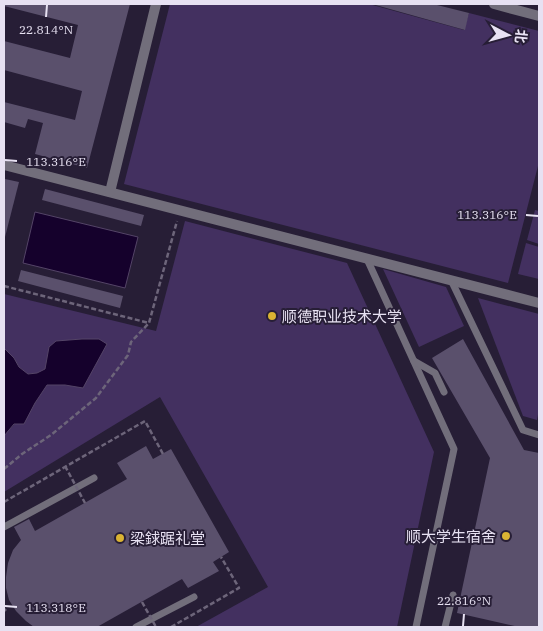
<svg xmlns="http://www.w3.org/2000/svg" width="543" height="631" font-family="'IBM Plex Serif','Noto Sans SC',serif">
<rect width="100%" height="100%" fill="#271e36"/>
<!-- green -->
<g fill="#433060">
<polygon points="170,4 369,4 464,30 469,13 539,31 539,162 508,283 124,184"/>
<polygon points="535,210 539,211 539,244 527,240"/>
<polygon points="185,221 347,263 434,452 397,627 196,627 268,587 160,397 4,492 4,435 35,403 47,385 65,385 83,387 99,339 82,339 69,341 49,347 46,369 37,373 28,374 19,367 14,358 5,349 4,350 4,294 156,331"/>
<polygon points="526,243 539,247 539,279 518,274"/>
<polygon points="383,269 446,287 464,326 419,347"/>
<polygon points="478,298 539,314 539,409 537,420 523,416"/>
</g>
<!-- water -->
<g fill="#15012c" stroke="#544467">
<polygon points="35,212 138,237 125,288 23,263"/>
<polygon points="82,339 99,339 107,344 83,388 65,385 47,385 35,403 24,424 14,424 4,436 4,350 5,349 14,358 19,367 28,374 37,373 45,369 49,347 56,341"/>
</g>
<!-- building -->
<g fill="#5a506c">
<polygon points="4,4 130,4 87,168 35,154 43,123 28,119 25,128 4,122 4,102 75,120 82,91 4,70 4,41 70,58 78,25 4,6"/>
<polygon points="372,4 433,4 469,13 465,30"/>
<polygon points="5,179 19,182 4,241 4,183"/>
<polygon points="45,189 144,215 141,226 42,200"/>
<polygon points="21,270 123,296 120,308 18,281"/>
<polygon points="463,339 524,450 539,453 539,627 519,627 457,613 490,458 432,358"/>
<polygon points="146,446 153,459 171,449 229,552 213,562 219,571 188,588 182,579 97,627 34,627 26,621 16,611 9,600 6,588 6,577 8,563 13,550 21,540 14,527 29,519 35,531 127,479 117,463"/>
</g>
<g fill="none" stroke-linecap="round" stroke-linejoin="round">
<!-- path -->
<g stroke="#6d657a" stroke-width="2.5" stroke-dasharray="5 2.5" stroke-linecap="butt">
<polyline points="4,286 149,323 177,221"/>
<polyline points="4,469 22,454 51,435 96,398 128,355 131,342 149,323"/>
<polyline points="4,502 145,421 163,454"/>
<polyline points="4,611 6,609"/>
<polyline points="171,627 239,588 221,557"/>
</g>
<!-- lane -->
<g stroke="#726e7b" stroke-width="7">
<polyline points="367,259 454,449 416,627"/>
<polyline points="451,280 523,430 539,435"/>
<polyline points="414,361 435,373 444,392"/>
<polyline points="4,527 94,478"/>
<polyline points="136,627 194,597"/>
<polyline points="445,627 453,595"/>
</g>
<!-- street -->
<g stroke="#726e7b" stroke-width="10">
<polyline points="494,4 539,16"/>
<polyline points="4,165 539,303"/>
<polyline points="110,192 156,4"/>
</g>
<!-- path-bridge -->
<g stroke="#6d657a" stroke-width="2.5" stroke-dasharray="5 2.5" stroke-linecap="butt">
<polyline points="65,466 85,503"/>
<polyline points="142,602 156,627"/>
</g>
</g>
<!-- ticks -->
<path fill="none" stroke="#e7e1f2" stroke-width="2" d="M 46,17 L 47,5M 5,160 L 17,161M 526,215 L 538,216M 5,606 L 17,607M 463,626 L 464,614"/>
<!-- markers -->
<g fill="#dab333" stroke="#271e36" stroke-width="2">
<circle cx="272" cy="316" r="5"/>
<circle cx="506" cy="536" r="5"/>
<circle cx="120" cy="538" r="5"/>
</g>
<g text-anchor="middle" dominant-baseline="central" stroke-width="4" stroke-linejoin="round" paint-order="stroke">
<!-- poi labels -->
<g font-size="15" fill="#e7e1f2" stroke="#271e36" text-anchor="start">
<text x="282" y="316">顺德职业技术大学</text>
<text x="496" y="536" text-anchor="end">顺大学生宿舍</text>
<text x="130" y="538">梁銶踞礼堂</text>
</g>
</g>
<g font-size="12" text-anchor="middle" fill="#e7e1f2" stroke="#271e36" stroke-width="4" stroke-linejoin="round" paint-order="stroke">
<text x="46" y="34">22.814°N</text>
<text x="56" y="166">113.316°E</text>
<text x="487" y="219">113.316°E</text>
<text x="464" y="605">22.816°N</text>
<text x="56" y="612">113.318°E</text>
</g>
<!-- border -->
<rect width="543" height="631" fill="none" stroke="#e7e1f2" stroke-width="10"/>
<!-- north arrow -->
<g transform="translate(508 35) rotate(96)" stroke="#271e36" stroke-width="4" paint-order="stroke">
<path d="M0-4L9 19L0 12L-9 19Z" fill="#e7e1f2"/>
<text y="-8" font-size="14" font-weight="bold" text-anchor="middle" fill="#e7e1f2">北</text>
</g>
</svg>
